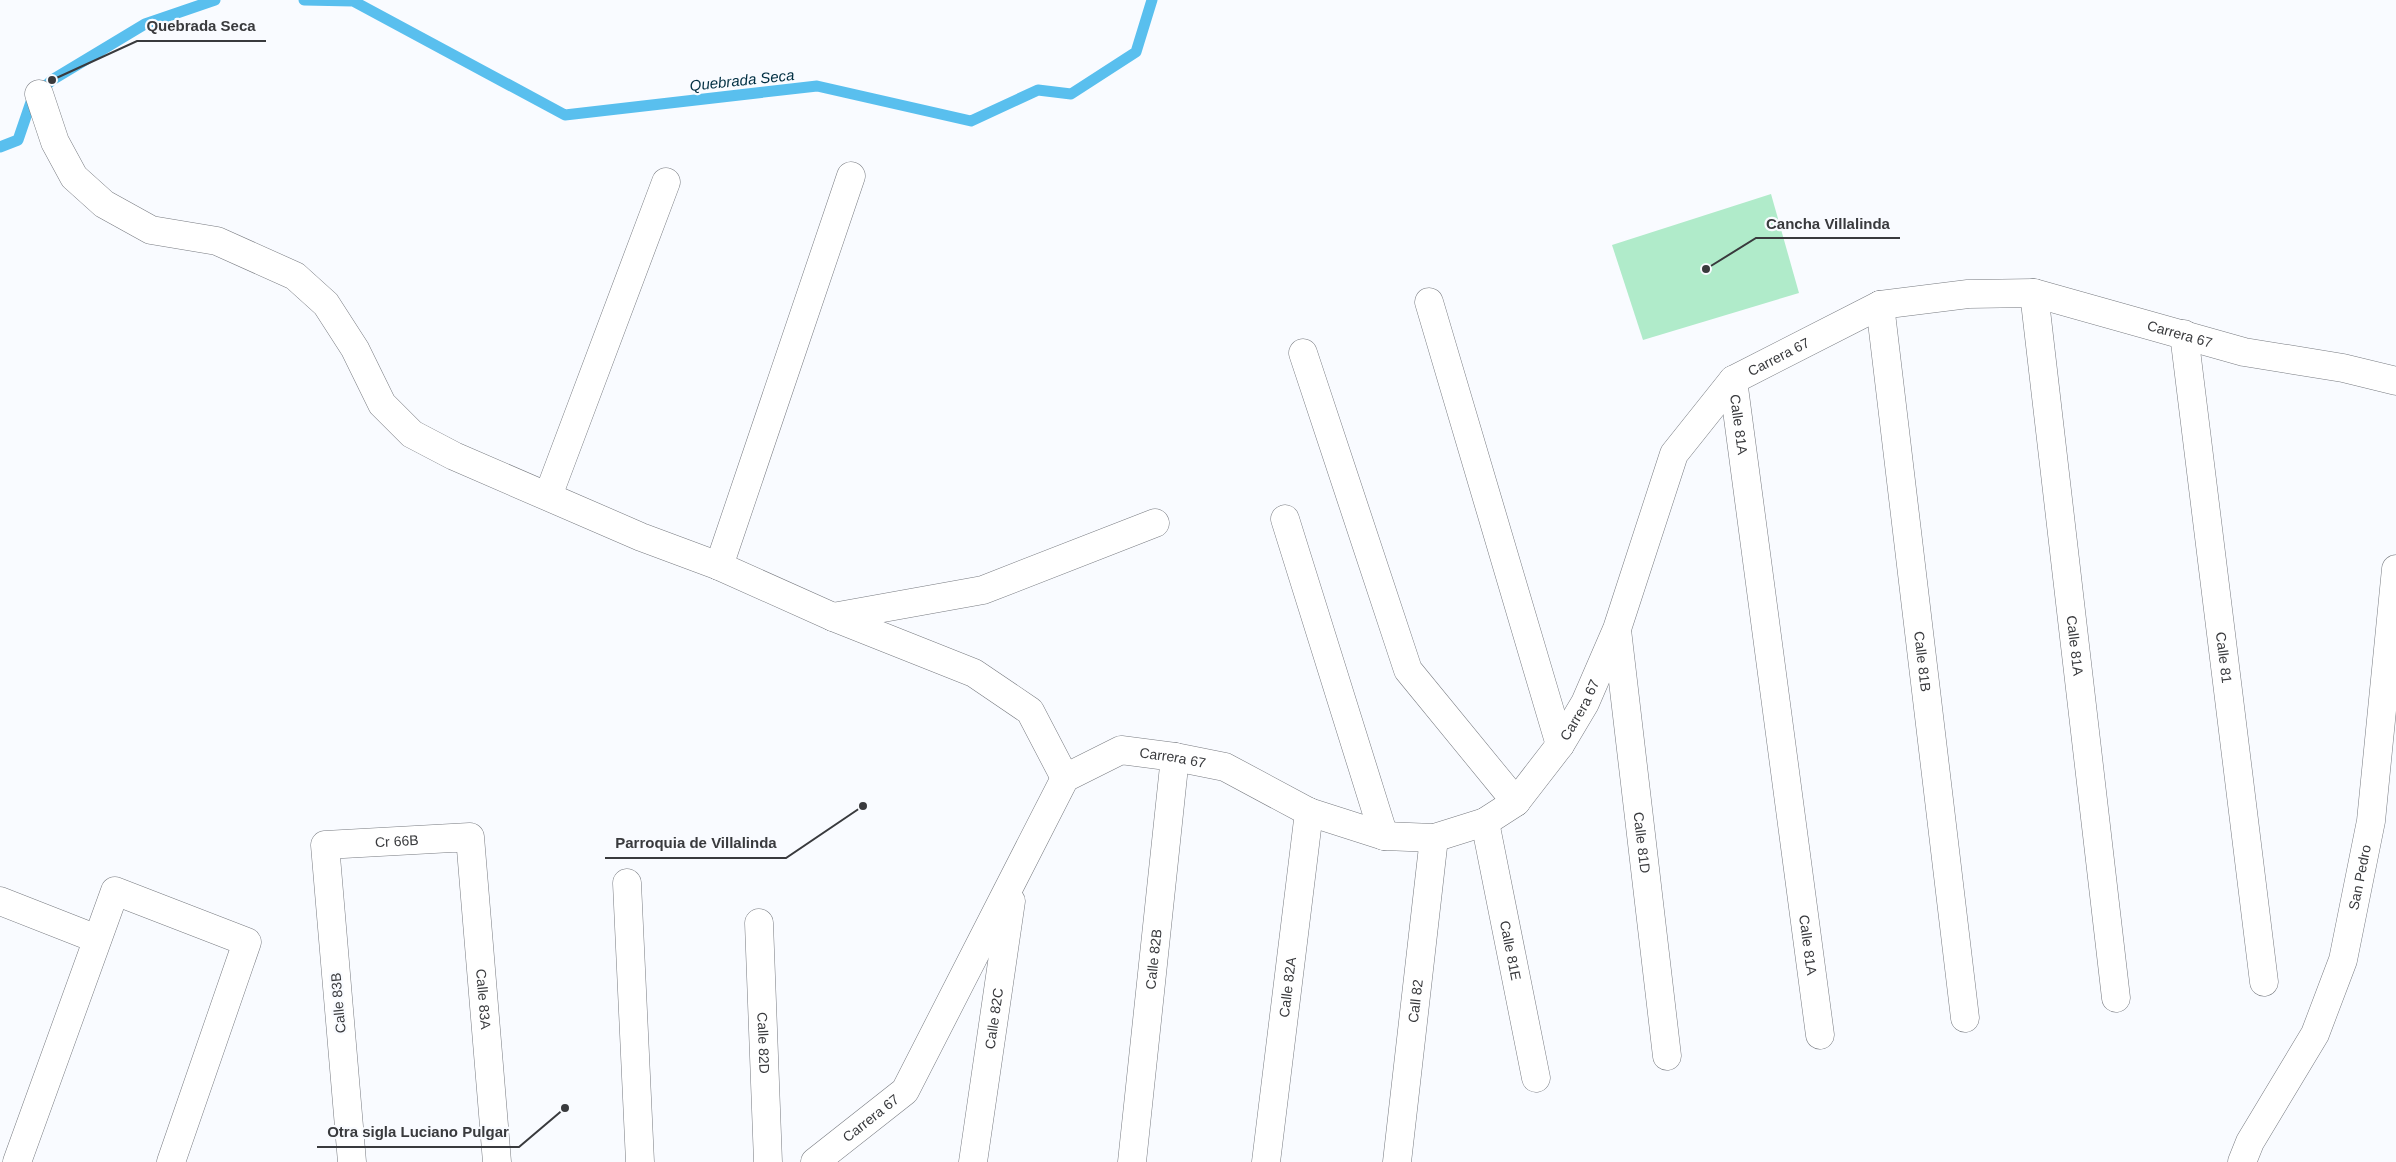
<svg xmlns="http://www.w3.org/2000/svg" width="2396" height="1162" font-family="Arial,sans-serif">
<rect width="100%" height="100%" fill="#f9fbff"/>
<!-- green -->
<polygon fill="#b0ebca" points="1771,194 1799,293 1643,340 1612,245"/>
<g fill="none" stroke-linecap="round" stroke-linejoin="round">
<!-- stream -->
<g stroke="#59bfee" stroke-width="11">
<polyline points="304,0 353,1 565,115 817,86 971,121 1038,90 1071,94 1136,52 1152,0"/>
<polyline points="0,147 18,140 32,99 52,80 145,24 215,0"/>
</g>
<defs>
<g id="street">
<polyline points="39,94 55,142 74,177 104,204 151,230 217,241 295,276 326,304 355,349 382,404 412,434 454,456 641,537 719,566 833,617 974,673 1030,711 1065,778"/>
<path id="s1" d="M 2034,293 L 2116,998"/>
<polyline points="1429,302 1560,745"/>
<path id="s2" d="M 1880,305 L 1965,1018"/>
<path id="s3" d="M 2184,334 L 2264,982"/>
<polyline points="1303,353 1408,670 1516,802"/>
<path id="s4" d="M 1733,380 L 1820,1035"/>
<polyline points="548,496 666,182"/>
<polyline points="1285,519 1384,836"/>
<polyline points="719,566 851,176"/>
<polyline points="833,617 983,590 1155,523"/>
<path id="s5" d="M 1617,630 L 1667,1056"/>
<path id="s6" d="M 1485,822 L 1536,1078"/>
<polyline points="627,883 640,1162"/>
<polyline points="0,901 97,939"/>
<path id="s7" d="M 759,923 L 768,1162"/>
<polyline points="17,1162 115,891 247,942 171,1162"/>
<path id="s8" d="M 352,1162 L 325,845 L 470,837 L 497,1162"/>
<path id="s9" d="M 815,1162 L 905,1091 L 1065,778 L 1121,750 L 1175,757 L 1225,767 L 1309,812 L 1384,836 L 1434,838 L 1485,822 L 1516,802 L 1560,745 L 1585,703 L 1617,629 L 1674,454 L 1733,380 L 1880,305 L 1968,294 L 2034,293 L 2244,352 L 2343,368 L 2396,381"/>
<path id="s10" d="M 973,1162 L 1011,901"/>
<path id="s11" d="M 1132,1162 L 1175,757"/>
<path id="s12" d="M 1266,1162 L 1309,812"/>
<path id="s13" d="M 1397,1162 L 1434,838"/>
</g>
<g id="secondary">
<path id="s14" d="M 2242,1162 L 2250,1142 L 2315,1034 L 2343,960 L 2371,821 L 2396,569"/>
</g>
</defs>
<!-- street casing -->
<use href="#street" stroke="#787b81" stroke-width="29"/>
<!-- secondary casing -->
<use href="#secondary" stroke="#787b81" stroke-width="29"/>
<!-- street -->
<use href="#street" stroke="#fff" stroke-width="28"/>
<!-- secondary -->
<use href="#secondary" stroke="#fff" stroke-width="28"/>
</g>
<g text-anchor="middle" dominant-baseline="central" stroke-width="4.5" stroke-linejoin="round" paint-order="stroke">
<!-- street labels -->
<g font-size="14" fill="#393a3d" stroke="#f9fbff">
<text stroke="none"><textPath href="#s9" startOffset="1900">Carrera 67</textPath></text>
<text stroke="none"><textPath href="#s9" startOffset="1480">Carrera 67</textPath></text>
<text stroke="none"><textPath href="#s4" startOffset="45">Calle 81A</textPath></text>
<text stroke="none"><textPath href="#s1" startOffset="355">Calle 81A</textPath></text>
<text stroke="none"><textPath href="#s3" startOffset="326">Calle 81</textPath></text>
<text stroke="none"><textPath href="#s2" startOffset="359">Calle 81B</textPath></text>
<text stroke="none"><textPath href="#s9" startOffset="1061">Carrera 67</textPath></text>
<text stroke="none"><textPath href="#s9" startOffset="581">Carrera 67</textPath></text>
<text stroke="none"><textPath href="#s8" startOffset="390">Cr 66B</textPath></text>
<text stroke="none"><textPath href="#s5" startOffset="214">Calle 81D</textPath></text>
<text stroke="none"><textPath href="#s14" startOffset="311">San Pedro</textPath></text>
<text stroke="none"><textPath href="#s4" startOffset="570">Calle 81A</textPath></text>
<text stroke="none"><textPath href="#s6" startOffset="131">Calle 81E</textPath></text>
<text stroke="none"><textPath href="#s11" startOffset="204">Calle 82B</textPath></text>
<text stroke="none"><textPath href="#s12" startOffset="176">Calle 82A</textPath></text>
<text stroke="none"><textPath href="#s8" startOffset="626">Calle 83A</textPath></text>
<text stroke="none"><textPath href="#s13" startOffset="162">Call 82</textPath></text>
<text transform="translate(338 1003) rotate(-95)">Calle 83B</text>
<text stroke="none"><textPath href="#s10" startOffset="145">Calle 82C</textPath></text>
<text stroke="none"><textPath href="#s7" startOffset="120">Calle 82D</textPath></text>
<text stroke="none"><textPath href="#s9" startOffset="71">Carrera 67</textPath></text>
</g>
<!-- water labels -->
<g font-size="15" font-style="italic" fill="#002f42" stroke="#f9fbff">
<text transform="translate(742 80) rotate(-6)">Quebrada Seca</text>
</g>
</g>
<!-- callouts -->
<path fill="none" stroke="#393a3d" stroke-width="2" d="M52 80L137 41H266M1706 269L1756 238H1900M863 806L786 858H605M565 1108L519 1147H317"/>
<g fill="#393a3d" stroke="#f9fbff" stroke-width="2">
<circle cx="52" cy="80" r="5"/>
<circle cx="1706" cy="269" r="5"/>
<circle cx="863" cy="806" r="5"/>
<circle cx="565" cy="1108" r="5"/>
</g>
<g font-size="15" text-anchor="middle" font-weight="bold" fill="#393a3d" stroke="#f9fbff" stroke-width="4.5" stroke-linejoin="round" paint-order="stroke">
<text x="201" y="31">Quebrada Seca</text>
<text x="1828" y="229">Cancha Villalinda</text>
<text x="696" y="848">Parroquia de Villalinda</text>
<text x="418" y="1137">Otra sigla Luciano Pulgar</text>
</g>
</svg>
